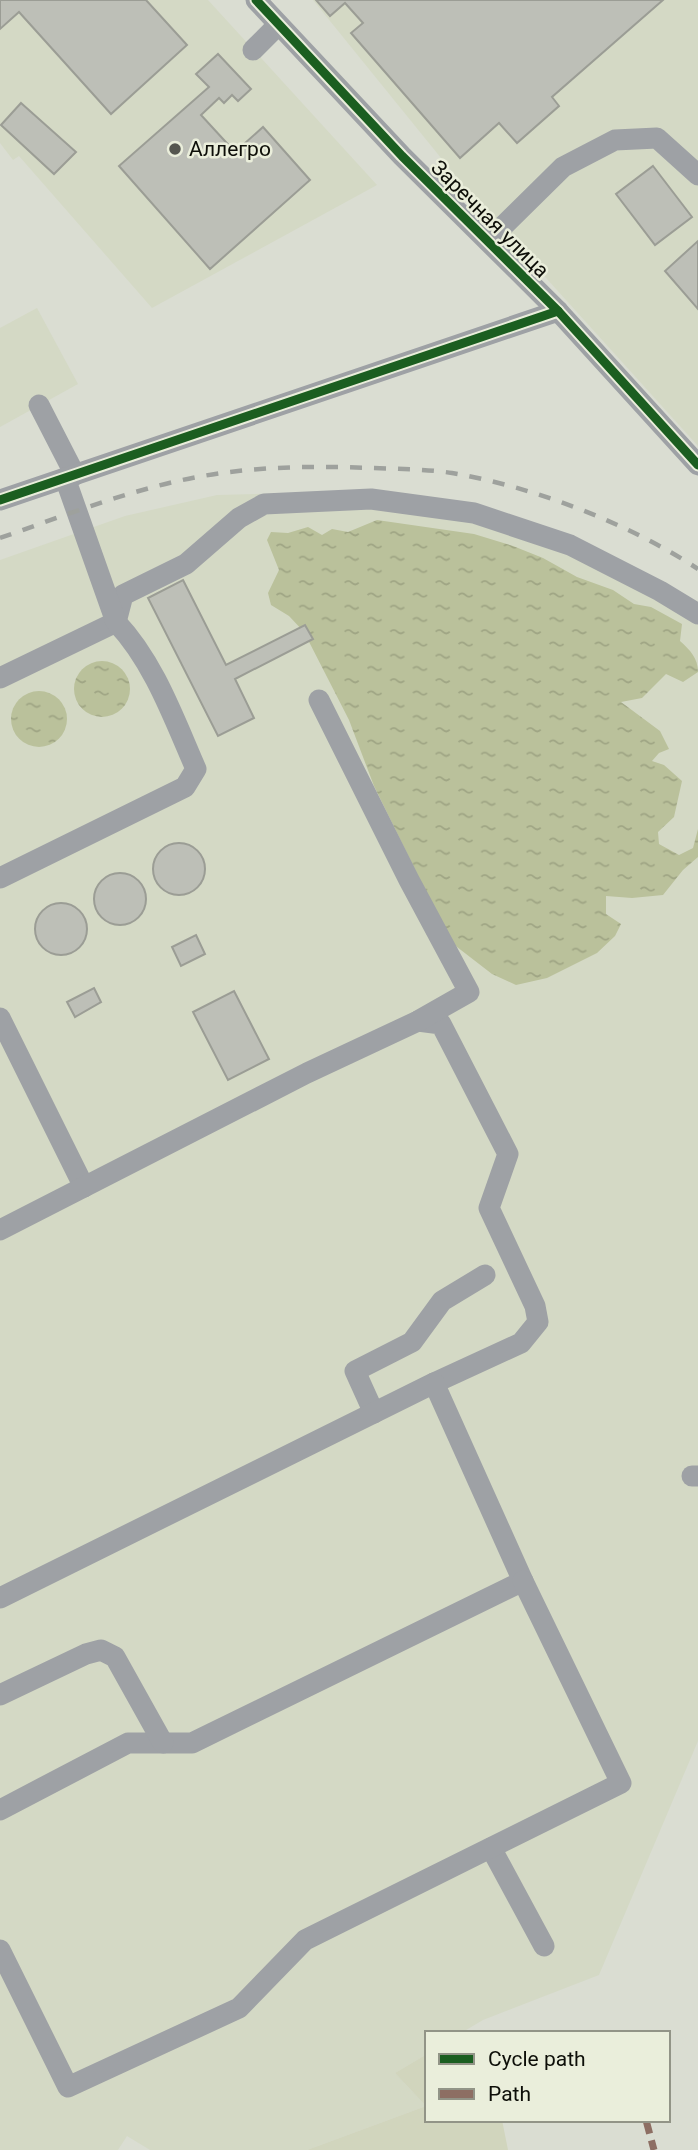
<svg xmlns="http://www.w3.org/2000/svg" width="698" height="2150" font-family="Roboto,sans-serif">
<defs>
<pattern id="water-ripples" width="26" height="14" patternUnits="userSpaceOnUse" patternTransform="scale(1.75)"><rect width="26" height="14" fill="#bac19b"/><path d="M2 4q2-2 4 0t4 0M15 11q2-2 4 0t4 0" fill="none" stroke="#9fa584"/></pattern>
</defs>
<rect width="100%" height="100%" fill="#daddd2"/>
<!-- built -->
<g fill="#d4d9c5">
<polygon points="0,0 208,0 377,185 152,308 19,156 13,160 0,143"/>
<polygon points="313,0 698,0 698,446 471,195"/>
<polygon points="37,308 78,384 0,427 0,328"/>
<polygon points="377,491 650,575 698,602 698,1741 599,1975 483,2020 461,2033 427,2033 427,2054 395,2073 426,2106 307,2150 150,2150 127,2136 118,2150 0,2150 0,560 125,516 217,495"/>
</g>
<!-- grass -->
<polygon fill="#d1d5bd" points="427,2054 427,2120 502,2120 508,2150 307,2150 426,2106 395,2073"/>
<!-- water -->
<g fill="url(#water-ripples)">
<path d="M 377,520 L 474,534 L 513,546 L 543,558 L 577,577 L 613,590 L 634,604 L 651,607 L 682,624 L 680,641 C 690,650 698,658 698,672 L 683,682 L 666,674 L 642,698 L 621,702 L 660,731 L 669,749 L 659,753 L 652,761 L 664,765 L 682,781 L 674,817 L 658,832 L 659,844 L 679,855 L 693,848 L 698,829 L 698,857 L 683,870 L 663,895 L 632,898 L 606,896 L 606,914 L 621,924 L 615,936 L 597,953 L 547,978 L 516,985 L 492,974 L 457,947 L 449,939 L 374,786 L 349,720 L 304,632 L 289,616 L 271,605 L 268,593 L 279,570 L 267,540 L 271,532 L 288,533 L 308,527 L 322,535 L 332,529 L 348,532 Z"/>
<circle cx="102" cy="689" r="28"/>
<circle cx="39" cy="719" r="28"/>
</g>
<!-- building -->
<g fill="#bdbfb7" stroke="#9b9d95" stroke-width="2">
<polygon points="0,0 146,0 187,45 111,114 19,12 0,29"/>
<polygon points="316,0 663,0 552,97 559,106 517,143 499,123 460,158 351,33 363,23 345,3 330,16"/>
<polygon points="218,54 251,89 238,101 232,95 224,103 219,98 201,115 235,152 263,127 310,180 210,269 119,166 209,87 196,74"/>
<polygon points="21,103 76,152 54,174 1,125"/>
<polygon points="653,166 692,217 655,245 616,194"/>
<polygon points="698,241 698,309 665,271"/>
<polygon points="183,580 226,665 305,625 313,639 235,679 254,718 218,736 148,598"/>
<circle cx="179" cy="869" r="26"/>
<circle cx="120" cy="899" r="26"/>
<circle cx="61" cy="929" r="26"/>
<polygon points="196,935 205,954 181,966 172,947"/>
<polygon points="94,988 101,1002 75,1017 67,1002"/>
<polygon points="234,991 269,1059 228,1080 193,1012"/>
</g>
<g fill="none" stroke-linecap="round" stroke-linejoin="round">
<!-- minor -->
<g stroke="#9ea1a5" stroke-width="21">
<polyline points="256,0 402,156 558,311 698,465"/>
<polyline points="253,50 278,25"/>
<polyline points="488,241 563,167 615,140 657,138 698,175"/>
<polyline points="39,405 75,475"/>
<polyline points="0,500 558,311"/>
<polyline points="0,678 116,622 123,595 186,564 239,518 264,504 371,499 474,513 570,545 660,591 698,614"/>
<path d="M 0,878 L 185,787 L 196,769 C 174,719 154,662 116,622 L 65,478"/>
<polyline points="0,1018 84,1187"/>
<polyline points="418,1021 441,1024 508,1154 489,1208 535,1306 538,1322 521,1343 434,1383"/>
<polyline points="0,1230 307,1073 418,1021 469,992 409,880 319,700"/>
<polyline points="374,1413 355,1371 412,1342 442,1301 485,1275"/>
<polyline points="692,1476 698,1476"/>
<polyline points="0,1598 434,1383 523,1581 192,1743 128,1743 0,1810"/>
<polyline points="0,1695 86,1654 101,1650 115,1657 163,1743"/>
<polyline points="491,1848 544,1946"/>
<polyline points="0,1950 68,2087 239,2008 305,1940 621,1783 523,1581"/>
</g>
<!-- rail -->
<path stroke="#9ea19d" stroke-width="4.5" stroke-dasharray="12 12" stroke-linecap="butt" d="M 0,538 C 66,515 134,488 203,476 C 259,466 316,466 372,468 C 399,469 426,469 452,473 C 534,487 628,523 698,569"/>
<!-- quiet -->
<polyline stroke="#8d6e63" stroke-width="7" stroke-dasharray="14 7" stroke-linecap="butt" points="646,2120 654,2150"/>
<defs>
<g id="cycleway">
<polyline points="256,0 402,156 558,311 698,465"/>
<polyline points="0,500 558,311"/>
</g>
</defs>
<!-- cycleway casing -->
<use href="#cycleway" stroke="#eaeedb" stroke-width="13"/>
<!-- cycleway -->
<use href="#cycleway" stroke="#1b5e20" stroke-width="9"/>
</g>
<!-- markers -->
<circle fill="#55564f" stroke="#eaeedb" stroke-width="2.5" cx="175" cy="149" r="7"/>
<g text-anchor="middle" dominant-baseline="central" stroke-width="5" stroke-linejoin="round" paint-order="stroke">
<!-- poi labels -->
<g font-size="21" fill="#0d0e08" stroke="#eaeedb" text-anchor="start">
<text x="189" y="149">Аллегро</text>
</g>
<!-- street labels -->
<g font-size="21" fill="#0d0e08" stroke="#eaeedb">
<text transform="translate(490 219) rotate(45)">Заречная улица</text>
</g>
</g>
<!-- legend -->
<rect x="425" y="2031" width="245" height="91" fill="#eaeedb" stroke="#929487" stroke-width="2"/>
<rect x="439" y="2054" width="35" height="10" fill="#1b5e20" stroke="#929487" stroke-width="2"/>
<text x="488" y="2066" font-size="21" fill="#0d0e08">Cycle path</text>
<rect x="439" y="2089" width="35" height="10" fill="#8d6e63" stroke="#929487" stroke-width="2"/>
<text x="488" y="2101" font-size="21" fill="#0d0e08">Path</text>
</svg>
